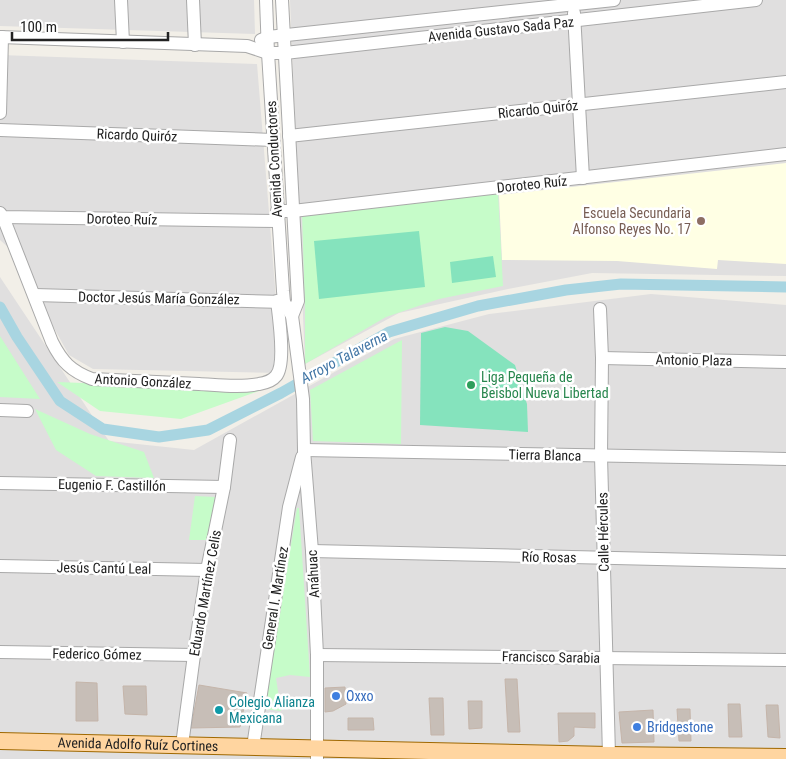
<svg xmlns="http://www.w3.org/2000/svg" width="786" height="759" font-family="'Roboto Condensed',sans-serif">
<rect width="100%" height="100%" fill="#f2efe8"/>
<!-- residential -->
<g fill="#e0dfdf">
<polygon points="0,0 254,0 255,34 0,26"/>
<polygon points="290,0 786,0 786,276 592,273 508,289 399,313 305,364"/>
<polygon points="0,55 257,64 282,373 93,369 69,355 10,249 0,240"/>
<polygon points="0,277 109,441 194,450 394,339 489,314 651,294 786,305 786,759 0,759"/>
</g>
<!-- education -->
<polygon fill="#ffffe4" points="786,163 786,264 718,260 717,269 617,261 502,260 499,195"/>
<!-- park -->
<g fill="#c6fcc9">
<polygon points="498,192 503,286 439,299 386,317 305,364 305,308 302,213"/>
<polygon points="0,336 40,399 0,397"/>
<polygon points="402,340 401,444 313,441 310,390"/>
<polygon points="57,382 186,387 259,391 181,419 100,411"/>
<polygon points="35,409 90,434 144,452 154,478 96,476 56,450"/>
<polygon points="195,496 215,497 208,540 189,540"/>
<polygon points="297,508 299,508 310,677 290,675 276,678 281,711 264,709"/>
</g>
<!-- pitch -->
<g fill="#85e3bd">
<polygon points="419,231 425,287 319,299 314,241"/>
<polygon points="493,256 496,277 452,283 450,262"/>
<polygon points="445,327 468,331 515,365 527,404 528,432 420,425 421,333"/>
</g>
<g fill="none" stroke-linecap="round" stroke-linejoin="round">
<!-- canal -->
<polyline stroke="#a8d5e1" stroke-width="11" points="0,307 17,337 60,401 103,429 159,437 208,430 281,393 389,332 478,306 566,290 621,284 786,287"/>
</g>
<!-- building -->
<g fill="#c7beb7" stroke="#c5b5aa">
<polygon points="505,679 517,679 520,732 508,732"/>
<polygon points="76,682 97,683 98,721 76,721"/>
<polygon points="199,685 247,693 240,727 191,728"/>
<polygon points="123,686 146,686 147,715 125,714"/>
<polygon points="345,687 346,704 333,711 325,712 325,688"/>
<polygon points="429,698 443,698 444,735 431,735"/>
<polygon points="468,701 482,701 482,728 469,729"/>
<polygon points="728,704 740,704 742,737 729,737"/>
<polygon points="766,705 778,705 780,738 768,737"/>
<polygon points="677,709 690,709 691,741 679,741"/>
<polygon points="653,710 654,742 622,743 619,712"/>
<polygon points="558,713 595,713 595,728 574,727 574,736 568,741 559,742"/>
<polygon points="348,718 373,718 374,730 348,730"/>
</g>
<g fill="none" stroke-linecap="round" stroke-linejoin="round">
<defs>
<g id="minor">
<polyline points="121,0 123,42"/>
<polyline points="193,0 195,45"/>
<polyline points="266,0 268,53 283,291 284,302 292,316 303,399 304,450 312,551 317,655 317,759"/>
<polyline points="282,0 298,301 292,316"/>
<polyline points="574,13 583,178"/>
<polyline points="0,37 247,46 268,53 285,53 756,0"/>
<polyline points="261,40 268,37 614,0"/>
<polyline points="0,113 2,37"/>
<polyline points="0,130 273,140"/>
<polyline points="289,136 786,82"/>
<polyline points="277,211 293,211 786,154"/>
<polyline points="0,213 3,217 278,221"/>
<path d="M 3,217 L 52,342 C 62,362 71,371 92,379 C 128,381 163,382 199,384 C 218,385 240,388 259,384 C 265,383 273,380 276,376 C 286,365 279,317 277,301"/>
<polyline points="35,295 284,302"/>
<polyline points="600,309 602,358 601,456 609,755"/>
<polyline points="602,358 786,362"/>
<polyline points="0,410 27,411"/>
<polyline points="304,450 786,459"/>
<polyline points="0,483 224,487"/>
<polyline points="312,551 786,562"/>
<polyline points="0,566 207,570"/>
<polyline points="0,652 194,655"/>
<polyline points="317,655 786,660"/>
<polyline points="182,745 194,655 207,570 224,487 230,440"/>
<polyline points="253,747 289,507 302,457"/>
</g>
<g id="major">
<path id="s1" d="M 0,741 L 384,750 L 609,755 L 786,757"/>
</g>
</defs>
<!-- minor casing -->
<use href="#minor" stroke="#a9a9a9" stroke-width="14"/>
<!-- major casing -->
<use href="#major" stroke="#9f6800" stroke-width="18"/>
<!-- minor -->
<use href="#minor" stroke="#fff" stroke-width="12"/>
<!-- major -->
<use href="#major" stroke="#ffd5a0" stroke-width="16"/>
</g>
<!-- markers -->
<circle fill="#8d6e63" stroke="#fff" stroke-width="2" cx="701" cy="221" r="5"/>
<circle fill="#2e9e5b" stroke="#fff" stroke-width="2" cx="471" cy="385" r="5"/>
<g fill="#3f7fe0" stroke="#fff" stroke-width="2">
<circle cx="336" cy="696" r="5"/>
<circle cx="637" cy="727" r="5"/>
</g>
<circle fill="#0f9aa8" stroke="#fff" stroke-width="2" cx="219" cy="710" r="5"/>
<g text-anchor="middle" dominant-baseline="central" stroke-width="5" stroke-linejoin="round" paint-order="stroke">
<!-- street labels -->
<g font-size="14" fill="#222" stroke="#fff">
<text transform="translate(501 29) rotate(-6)">Avenida Gustavo Sada Paz</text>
<text transform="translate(538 109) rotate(-6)">Ricardo Quiróz</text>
<text transform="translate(137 135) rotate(2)">Ricardo Quiróz</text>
<text transform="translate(274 159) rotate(-93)">Avenida Conductores</text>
<text transform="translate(532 184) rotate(-6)">Doroteo Ruíz</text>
<text transform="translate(122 219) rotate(1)">Doroteo Ruíz</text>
<text transform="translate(159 298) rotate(1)">Doctor Jesús María González</text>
<text transform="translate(694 360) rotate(1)">Antonio Plaza</text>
<text transform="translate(143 381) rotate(3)">Antonio González</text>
<text transform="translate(545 455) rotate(1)">Tierra Blanca</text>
<text transform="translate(112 485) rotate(1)">Eugenio F. Castillón</text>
<text transform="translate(603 532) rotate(-91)">Calle Hércules</text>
<text transform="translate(549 557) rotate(1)">Río Rosas</text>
<text transform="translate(104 568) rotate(1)">Jesús Cantú Leal</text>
<text transform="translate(313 574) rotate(-93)">Anáhuac</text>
<text transform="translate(205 593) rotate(-80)">Eduardo Martínez Celis</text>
<text transform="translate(275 598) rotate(-81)">General I. Martínez</text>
<text transform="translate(97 654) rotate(1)">Federico Gómez</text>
<text transform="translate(551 657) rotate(1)">Francisco Sarabia</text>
<text stroke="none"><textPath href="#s1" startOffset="138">Avenida Adolfo Ruíz Cortines</textPath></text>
</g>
<!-- education labels -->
<g font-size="14" fill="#785e54" stroke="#fff" text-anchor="end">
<text x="691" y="213">Escuela Secundaria<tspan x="691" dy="16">Alfonso Reyes No. 17</tspan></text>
</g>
<!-- leisure labels -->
<g font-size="14" fill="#27864d" stroke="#fff" text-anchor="start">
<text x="481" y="377">Liga Pequeña de<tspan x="481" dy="16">Beisbol Nueva Libertad</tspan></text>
</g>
<!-- shop labels -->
<g font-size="14" fill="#366cbe" stroke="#fff" text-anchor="start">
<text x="346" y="696">Oxxo</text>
<text x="647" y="727">Bridgestone</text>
</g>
<!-- culture labels -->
<g font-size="14" fill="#0d838f" stroke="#fff" text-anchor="start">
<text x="229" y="702">Colegio Alianza<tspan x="229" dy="16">Mexicana</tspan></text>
</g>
<!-- water labels -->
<g font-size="15" font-style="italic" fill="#4377a6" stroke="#fff">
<text transform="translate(344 357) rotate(-28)">Arroyo Talaverna</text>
</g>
</g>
<!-- scale -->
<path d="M12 32v8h156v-8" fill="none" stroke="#222222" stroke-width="2.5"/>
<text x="20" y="32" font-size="15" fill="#222222" stroke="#ffffff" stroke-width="4" paint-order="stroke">100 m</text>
</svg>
